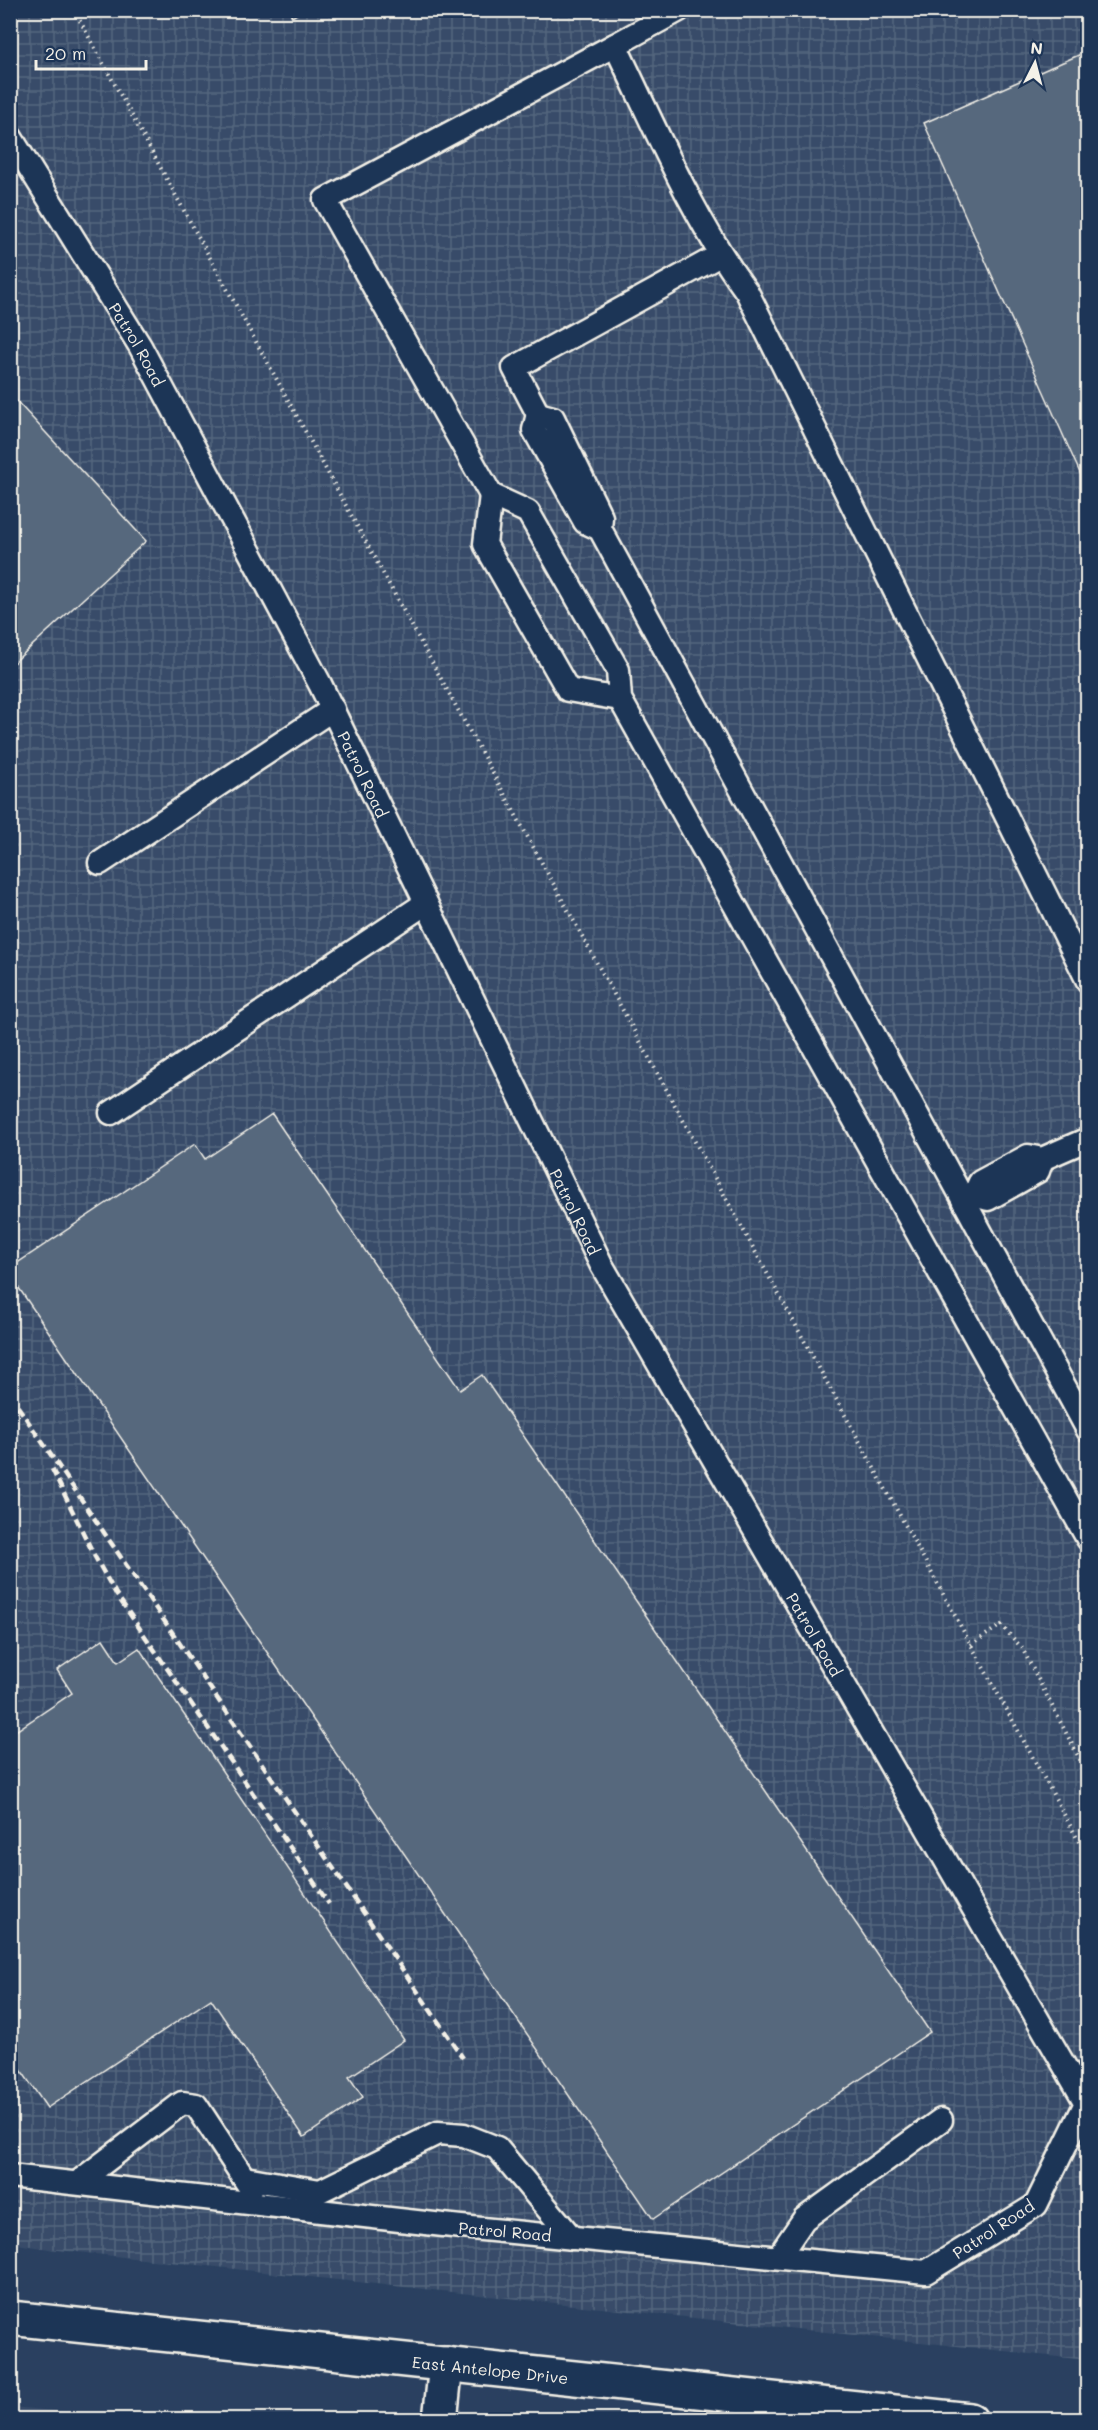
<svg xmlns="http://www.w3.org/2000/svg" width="1098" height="2430" font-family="Mali,sans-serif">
<defs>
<pattern id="industrial-grid" width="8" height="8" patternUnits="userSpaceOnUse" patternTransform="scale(1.5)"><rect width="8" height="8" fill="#374c69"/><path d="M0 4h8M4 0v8" fill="none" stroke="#55667e"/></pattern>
</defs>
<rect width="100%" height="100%" fill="#2a4060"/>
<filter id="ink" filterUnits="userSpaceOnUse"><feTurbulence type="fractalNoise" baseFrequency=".0167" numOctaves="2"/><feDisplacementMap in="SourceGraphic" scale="12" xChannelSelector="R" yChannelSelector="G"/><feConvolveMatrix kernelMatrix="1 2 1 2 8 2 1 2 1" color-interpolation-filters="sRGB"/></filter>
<g filter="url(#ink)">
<!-- built -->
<polygon fill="#374c69" points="10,2407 11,2407 142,2419 11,2419"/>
<!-- industrial -->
<polygon fill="url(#industrial-grid)" points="10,11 1087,11 1087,2360 49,2249 11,2243"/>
<!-- building -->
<g fill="#56677d" stroke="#f4f1e8" stroke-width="1.5">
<polygon points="289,10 304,10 292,17"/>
<polygon points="1088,51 1088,491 924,123"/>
<polygon points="10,394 146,541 10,666"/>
<polygon points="272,1114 460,1390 482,1375 930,2032 653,2219 10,1275 10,1268 195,1144 205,1159"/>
<polygon points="103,1639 118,1662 139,1648 404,2040 349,2077 363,2097 304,2137 211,1999 47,2108 10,2054 10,1735 72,1693 57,1670"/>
</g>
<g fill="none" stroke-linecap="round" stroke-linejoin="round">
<defs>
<g id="service">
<polyline points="615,45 679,10"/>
<path id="s1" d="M 10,136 L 140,346 L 320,684 L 602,1266 L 1086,2103 L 1036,2205 L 926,2272 L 461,2227 L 10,2176"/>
<polyline points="538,414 514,368 720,255"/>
<path d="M 491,495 L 325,200 L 615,45 C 656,129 692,217 747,292 L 1088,981"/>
<polyline points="600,529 585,522 534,430 538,414 553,418 601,517 600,529 1088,1430"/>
<polyline points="620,699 568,690 485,544 491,495 528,512 618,670 620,699 1088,1539"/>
<polyline points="100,863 333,709"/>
<polyline points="111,1113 426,903"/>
<polyline points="974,1195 988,1199 1038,1171 1042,1159"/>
<polyline points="964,1202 974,1195 980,1182 1028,1156 1042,1159 1088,1139"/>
<polyline points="244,2178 320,2191 438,2133 464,2135 497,2148 572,2238"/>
<polyline points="77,2183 182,2103 196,2105 251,2189"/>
<polyline points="778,2257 804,2219 941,2120"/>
</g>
<polyline id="minor" points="440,2420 446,2364"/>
<g id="primary">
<path id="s2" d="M 10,2318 L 970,2420"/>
</g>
</defs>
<!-- service casing -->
<use href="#service" stroke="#f4f1e8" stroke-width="27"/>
<!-- minor casing -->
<use href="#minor" stroke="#f4f1e8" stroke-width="38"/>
<!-- primary casing -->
<use href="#primary" stroke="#f4f1e8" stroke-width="38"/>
<!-- path -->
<g stroke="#f4f1e8" stroke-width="4" stroke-dasharray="1.5 4.5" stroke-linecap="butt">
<polyline points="74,10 1088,1858"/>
<polyline points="971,1645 1001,1625 1022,1648 1088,1775"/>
</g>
<!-- service -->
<use href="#service" stroke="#1d3557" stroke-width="22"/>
<!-- minor -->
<use href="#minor" stroke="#1d3557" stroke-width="33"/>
<!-- primary -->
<use href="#primary" stroke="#1d3557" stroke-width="33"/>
<!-- rail -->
<g stroke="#f4f1e8" stroke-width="4.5" stroke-dasharray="9 4.5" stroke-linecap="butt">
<polyline points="10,1395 463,2058"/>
<polyline points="52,1469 95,1557 116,1594 329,1904"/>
</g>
</g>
</g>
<g text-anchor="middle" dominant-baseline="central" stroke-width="5" stroke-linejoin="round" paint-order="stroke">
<!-- street labels -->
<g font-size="16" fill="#f4f1e8" stroke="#1d3557">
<text stroke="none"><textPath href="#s1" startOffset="244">Patrol Road</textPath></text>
<text stroke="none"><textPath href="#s1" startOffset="730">Patrol Road</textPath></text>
<text stroke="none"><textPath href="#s1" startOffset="1216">Patrol Road</textPath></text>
<text stroke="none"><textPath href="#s1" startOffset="1702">Patrol Road</textPath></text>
<text transform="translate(993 2229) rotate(-33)">Patrol Road</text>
<text transform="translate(505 2231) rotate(5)">Patrol Road</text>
<text stroke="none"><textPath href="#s2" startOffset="483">East Antelope Drive</textPath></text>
</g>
</g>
<!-- margin -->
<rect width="1098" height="2430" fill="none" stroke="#1d3557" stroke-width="36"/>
<rect x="18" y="18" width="1062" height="2394" fill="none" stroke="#f4f1e8" stroke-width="2" filter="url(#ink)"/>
<!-- north arrow -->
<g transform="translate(1035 63) rotate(6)" stroke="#1d3557" stroke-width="4.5" paint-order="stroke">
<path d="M0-4.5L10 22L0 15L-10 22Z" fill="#f4f1e8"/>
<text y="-9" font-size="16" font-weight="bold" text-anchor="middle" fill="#f4f1e8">N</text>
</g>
<!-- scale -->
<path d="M36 60v9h110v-9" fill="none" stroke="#f4f1e8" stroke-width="3"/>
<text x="45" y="60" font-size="18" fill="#f4f1e8" stroke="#1d3557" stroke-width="4.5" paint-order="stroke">20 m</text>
</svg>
